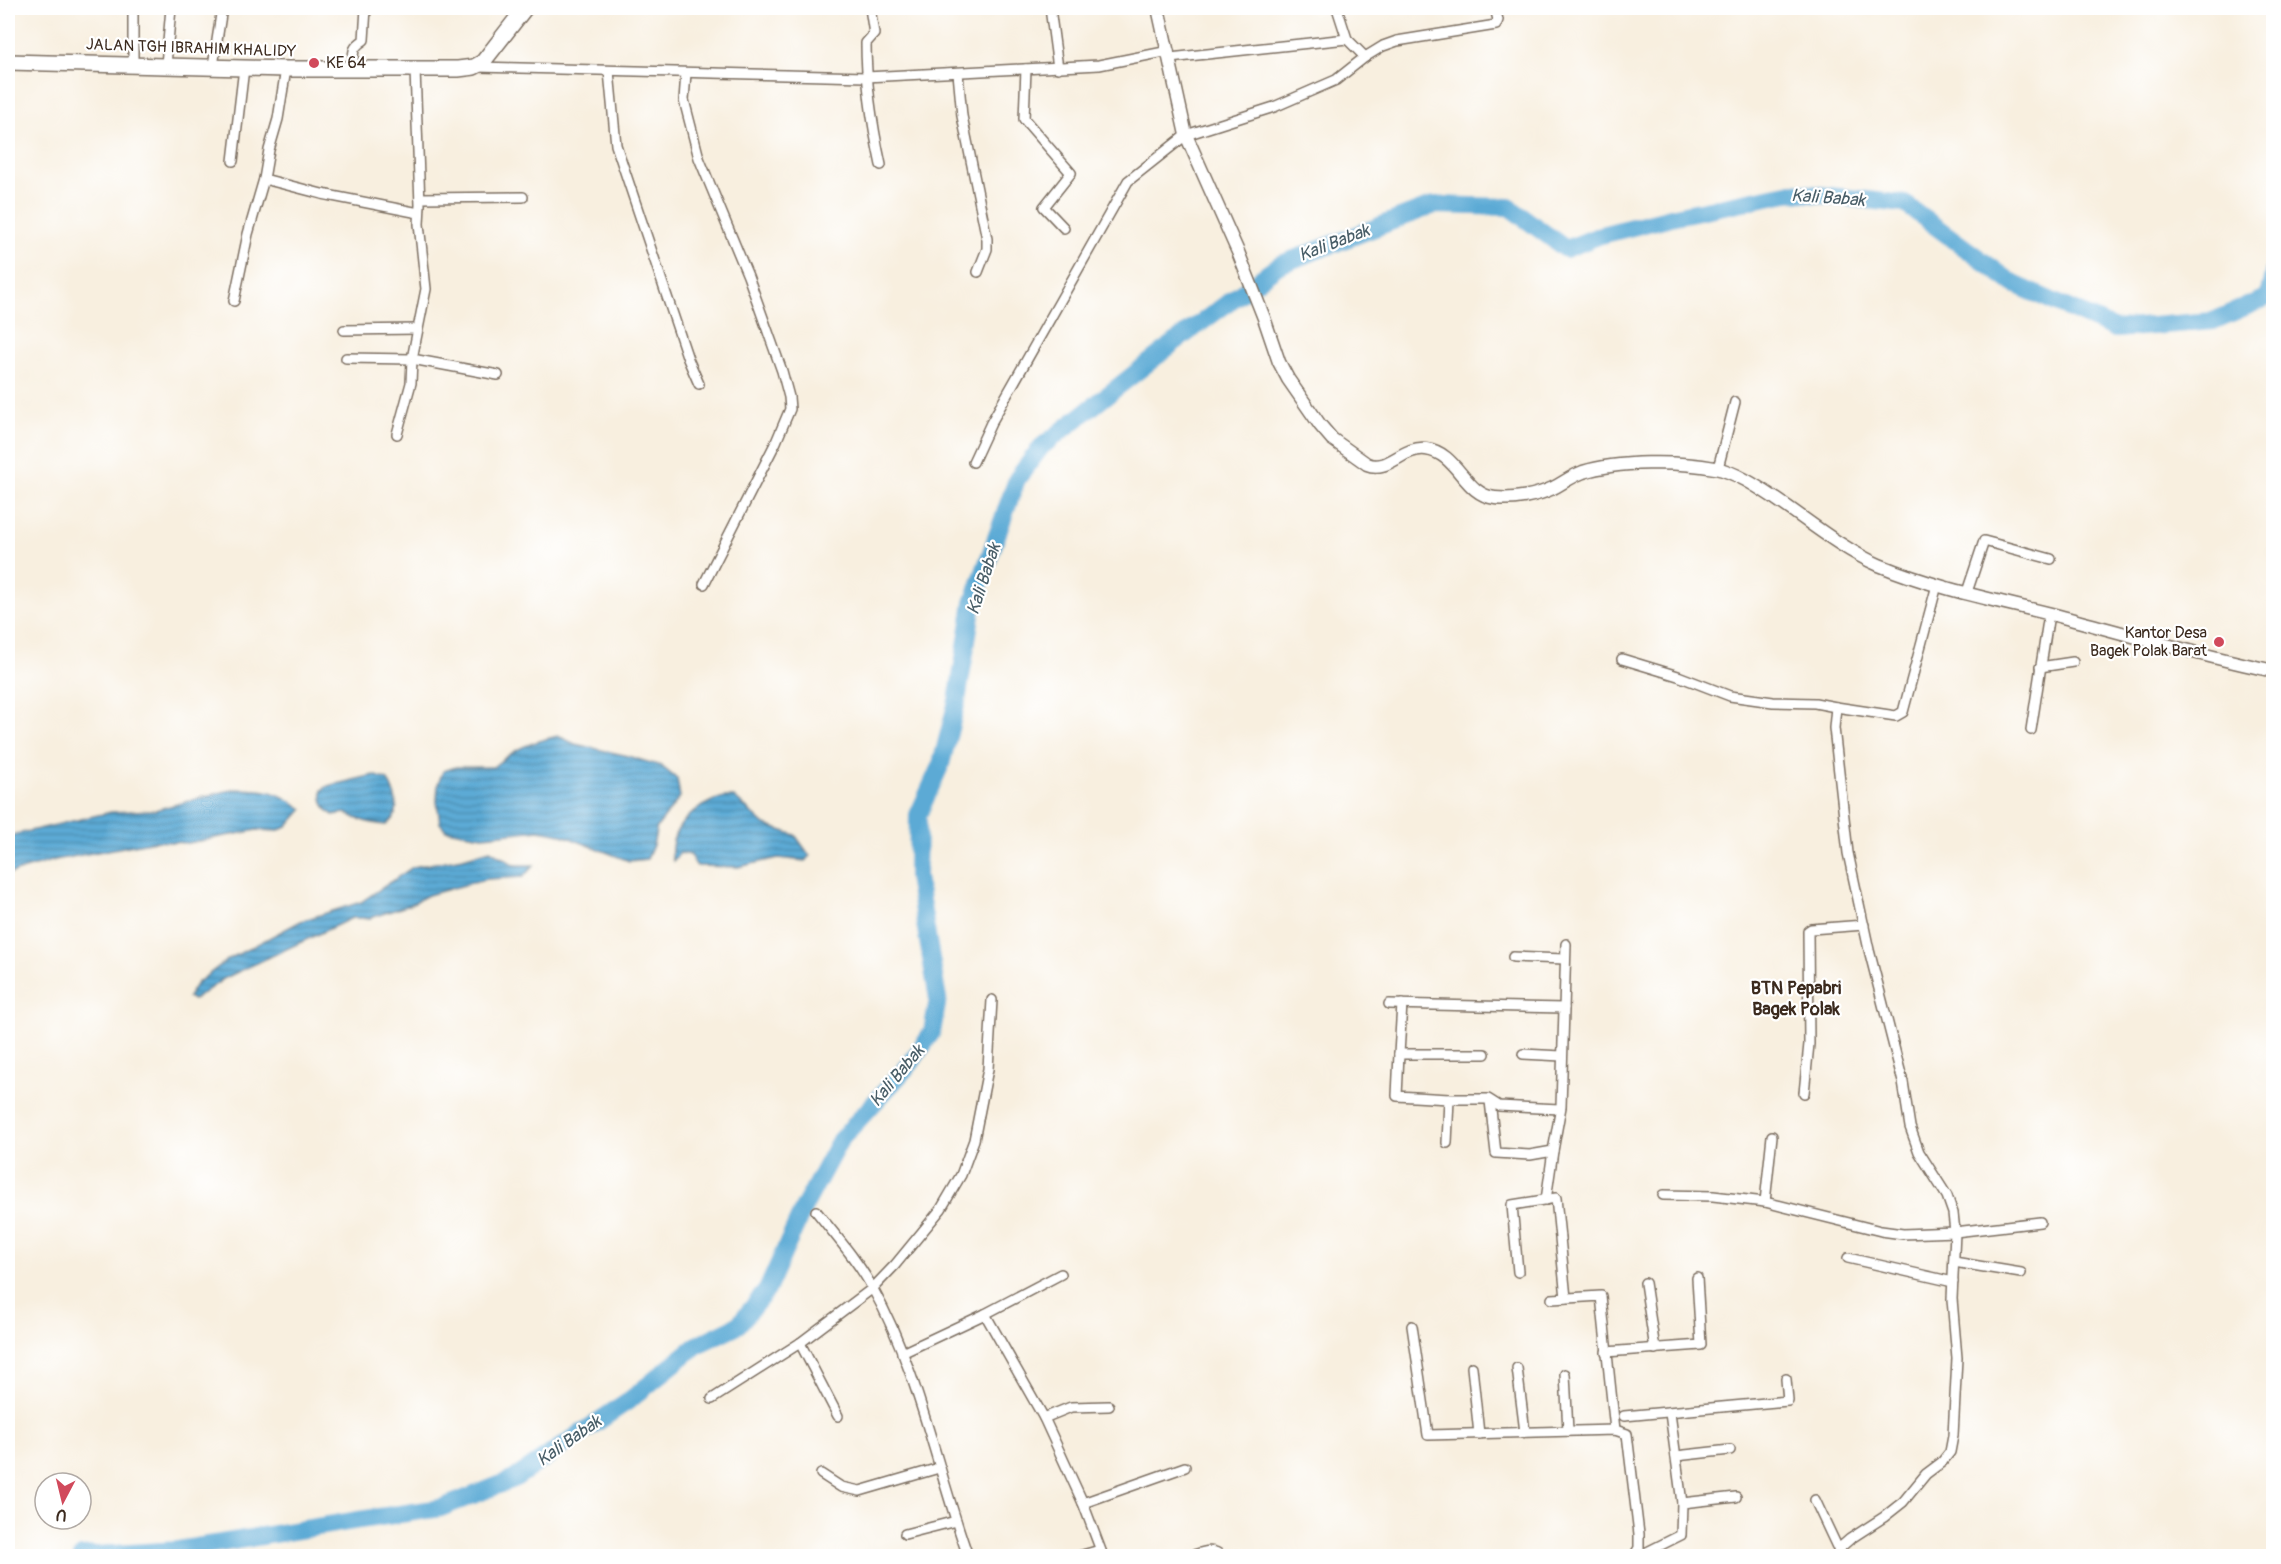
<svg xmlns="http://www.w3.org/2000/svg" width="2281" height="1564" font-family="Pangolin,sans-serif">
<defs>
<pattern id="water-rules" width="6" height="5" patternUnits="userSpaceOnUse" patternTransform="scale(1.5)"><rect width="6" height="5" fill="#5caad5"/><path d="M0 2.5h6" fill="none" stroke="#4d8bac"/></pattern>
</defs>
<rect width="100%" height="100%" fill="#fff"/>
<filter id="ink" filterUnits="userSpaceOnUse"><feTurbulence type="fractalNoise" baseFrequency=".0167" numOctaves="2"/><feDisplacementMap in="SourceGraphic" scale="12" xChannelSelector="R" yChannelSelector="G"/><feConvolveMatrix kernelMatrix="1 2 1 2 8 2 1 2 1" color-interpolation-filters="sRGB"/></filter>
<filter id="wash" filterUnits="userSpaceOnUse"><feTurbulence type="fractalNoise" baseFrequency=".008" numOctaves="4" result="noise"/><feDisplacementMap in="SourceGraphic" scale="24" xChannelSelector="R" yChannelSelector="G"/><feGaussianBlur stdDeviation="1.35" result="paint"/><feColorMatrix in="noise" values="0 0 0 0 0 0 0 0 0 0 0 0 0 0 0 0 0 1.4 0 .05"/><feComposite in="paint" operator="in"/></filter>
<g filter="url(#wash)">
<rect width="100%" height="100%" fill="#f8efdf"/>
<!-- water -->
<g fill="url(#water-rules)" stroke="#4c6a7a" stroke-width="1.5">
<path d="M 558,736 L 575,744 L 624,755 L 661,766 L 677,779 L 680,797 L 657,827 L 653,845 L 647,859 L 629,861 L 557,833 L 539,830 L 483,836 L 446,830 L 440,823 L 437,801 L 438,784 L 443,771 L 456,767 L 493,767 C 516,748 528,743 558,736 Z"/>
<path d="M 374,775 L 388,780 C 396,796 403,814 386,825 C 370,823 359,821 346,813 L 333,815 C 324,809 321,800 322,790 L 328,786 Z"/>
<path d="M 234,789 C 266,789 276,790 303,809 L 287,827 L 276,831 L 257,830 L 188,843 L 155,841 L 55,860 L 8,874 L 8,836 L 111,812 L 155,810 Z"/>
<path d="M 724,797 L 734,797 L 765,825 L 795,835 L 810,856 L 805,861 L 778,858 L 738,867 L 697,866 L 693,861 L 691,855 L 680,853 L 673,861 C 665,829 697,804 724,797 Z"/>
<polygon points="490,850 514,865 534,865 523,877 486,879 428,895 409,905 370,918 352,918 225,978 193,1000 188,997 197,983 229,959 301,921 361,902 413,867 463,858"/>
</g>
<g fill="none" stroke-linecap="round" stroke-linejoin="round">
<!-- river -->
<polyline stroke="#5caad5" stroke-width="18" points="82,1556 178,1550 359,1520 441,1508 514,1479 631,1399 697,1345 738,1325 767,1290 805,1205 840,1140 911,1063 932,1032 938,999 917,877 918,815 941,764 957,701 973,603 1017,479 1041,447 1175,342 1279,265 1434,205 1509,207 1566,249 1601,235 1675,216 1792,192 1905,204 2014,284 2115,329 2213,321 2268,297 2274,270"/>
</g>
</g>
<g filter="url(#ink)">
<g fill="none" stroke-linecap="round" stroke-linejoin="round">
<defs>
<g id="minor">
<path d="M 870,8 L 874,34 L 866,43 C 866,85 872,124 881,165"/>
<polyline points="1050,8 1058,68"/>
<polyline points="1337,8 1347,39 1365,57"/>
<polyline points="1170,58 1347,39"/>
<polyline points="133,64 133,8"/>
<polyline points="166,65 171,8"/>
<polyline points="213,66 222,8"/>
<polyline points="477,67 866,77 1099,65 1169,51"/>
<polyline points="286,69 278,119 269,150 264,179 322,194 419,213"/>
<path d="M 353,69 C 354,53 350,49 364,40 L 366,8"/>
<polyline points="1026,69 1024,119 1071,173 1044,207 1064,228"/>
<polyline points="415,70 420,205 419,224 426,289 412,359 498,375"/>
<polyline points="609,71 616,145 688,359 699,384"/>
<polyline points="686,73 684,100 699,158 748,276 782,371 789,397 790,409 776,442 704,584"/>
<polyline points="958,73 962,116 987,239 987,249 978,272"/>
<polyline points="233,161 244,68"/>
<polyline points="420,198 523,197"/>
<polyline points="234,301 248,234 264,179"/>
<polyline points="344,330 418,329"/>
<polyline points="346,358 412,359 411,383 397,434"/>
<polyline points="973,462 991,423 1128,181 1186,135 1274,107 1336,80 1365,57 1383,46 1397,41 1496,25 1498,20 1495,8"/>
<polyline points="1718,468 1735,402"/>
<polyline points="1967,592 1984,541 2051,559"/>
<polyline points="1622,659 1678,676 1730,696 1773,702 1815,703 1836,707"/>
<polyline points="2040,667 2073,662"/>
<polyline points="2031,730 2049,614"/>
<polyline points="1513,957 1565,959"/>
<polyline points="1389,1004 1564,1008"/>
<polyline points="1399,1054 1402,1004"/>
<polyline points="1523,1054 1562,1056"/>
<polyline points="1804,1093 1809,1044 1808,931 1811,929 1864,925"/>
<polyline points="1449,1099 1397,1096 1399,1054 1485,1054"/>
<polyline points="1490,1101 1496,1153 1530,1155 1553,1151 1546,1200"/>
<polyline points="1447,1143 1449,1099 1488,1099 1499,1106 1560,1109"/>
<polyline points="1553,1151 1561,1107 1566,944"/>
<polyline points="1663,1195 1713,1196 1765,1202 1881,1231 1903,1234 1955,1232 2040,1222"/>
<polyline points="1765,1202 1772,1136"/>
<path d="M 816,1211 C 836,1236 858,1261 873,1289 C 918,1369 937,1470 968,1556"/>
<polyline points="1848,1258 1953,1282"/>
<polyline points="1954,1262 2021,1273"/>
<polyline points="1518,1272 1512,1205 1556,1198 1566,1298"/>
<polyline points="1645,1283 1655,1349"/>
<polyline points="1552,1299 1601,1296 1615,1430"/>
<polyline points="985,1314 1044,1418 1083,1503 1103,1556"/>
<polyline points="1412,1326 1428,1435 1615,1430 1627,1434 1639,1534 1639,1548 1634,1556"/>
<polyline points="800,1343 838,1416"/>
<polyline points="1606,1352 1701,1345 1697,1278"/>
<polyline points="902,1353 985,1314 1061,1274"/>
<polyline points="1472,1367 1479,1434"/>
<polyline points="1517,1368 1525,1432"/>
<polyline points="1565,1374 1568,1431"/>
<polyline points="712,1399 800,1343 873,1288 895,1265 941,1209 961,1175 974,1140 988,1069 992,1000"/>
<polyline points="1624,1416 1788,1401 1786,1379"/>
<polyline points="1044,1418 1071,1407 1109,1406"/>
<polyline points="1676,1456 1730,1450"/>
<polyline points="821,1474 841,1487 860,1491 939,1468"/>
<polyline points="1815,1500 1839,1551"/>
<polyline points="1083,1503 1185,1467"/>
<polyline points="1682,1503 1736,1497"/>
<polyline points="905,1534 956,1521"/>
<polyline points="1079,1556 1100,1550"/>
<path d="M 1190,1556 C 1201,1553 1213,1547 1221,1556"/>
<polyline points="1639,1556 1681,1535 1682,1503 1670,1413"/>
<polyline points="1836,1556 1842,1546 1850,1539 1884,1517 1903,1502 1926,1474 1942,1462 1950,1452 1953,1436 1957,1358 1952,1299 1955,1232 1953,1213 1947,1196 1919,1152 1910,1127 1903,1082 1869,950 1848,853 1834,728 1836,707 1896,716 1903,712 1937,585"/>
</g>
<path id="tertiary" d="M 1158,8 L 1186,135 L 1238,252 L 1264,318 L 1279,362 L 1288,379 L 1320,425 L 1332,439 L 1367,464 C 1388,473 1403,446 1426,449 C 1458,453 1464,495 1495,498 C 1513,500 1536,496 1553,488 C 1563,483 1572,476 1583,472 C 1617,461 1679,461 1715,468 C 1736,472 1758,487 1776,499 C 1810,522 1842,549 1879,565 C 1937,589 1999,601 2059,616 C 2130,635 2201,656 2274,671"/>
<polyline id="primary" points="8,62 286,69 458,69 474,67 483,62 525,8"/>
</defs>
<!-- minor casing -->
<use href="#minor" stroke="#7d6f62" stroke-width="12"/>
<!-- tertiary casing -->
<use href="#tertiary" stroke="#7d6f62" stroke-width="15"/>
<!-- primary casing -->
<use href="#primary" stroke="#7d6f62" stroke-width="18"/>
<!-- minor -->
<use href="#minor" stroke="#fff" stroke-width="9"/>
<!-- tertiary -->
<use href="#tertiary" stroke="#fff" stroke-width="12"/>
<!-- primary -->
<use href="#primary" stroke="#fff" stroke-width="15"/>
</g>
</g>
<!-- markers -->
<g fill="#d1495b" stroke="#fff" stroke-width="2">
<circle cx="314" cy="63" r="6"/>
<circle cx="2219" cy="642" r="6"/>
</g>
<g text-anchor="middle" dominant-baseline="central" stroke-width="4.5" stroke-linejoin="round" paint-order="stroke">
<!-- street labels -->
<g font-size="16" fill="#3b2a1e" stroke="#fff">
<text transform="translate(191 48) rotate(2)">JALAN TGH IBRAHIM KHALIDY</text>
</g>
<!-- poi labels -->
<g font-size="16" fill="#3b2a1e" stroke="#fff" text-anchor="start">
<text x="326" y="63">KE 64</text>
<text x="2207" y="633" text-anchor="end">Kantor Desa<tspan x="2207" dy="18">Bagek Polak Barat</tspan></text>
</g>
<!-- water labels -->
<g font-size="18" font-style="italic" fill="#485d67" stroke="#fff">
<text transform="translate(1828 198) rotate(4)">Kali Babak</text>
<text transform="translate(1334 243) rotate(-21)">Kali Babak</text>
<text transform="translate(984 579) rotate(-72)">Kali Babak</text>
<text transform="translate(897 1076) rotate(-50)">Kali Babak</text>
<text transform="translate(569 1441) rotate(-35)">Kali Babak</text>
</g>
<!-- neighbourhood labels -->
<g font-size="18" font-weight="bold" fill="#3b2a1e" stroke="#fff">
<text x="1796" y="988">BTN Pepabri<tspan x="1796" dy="21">Bagek Polak</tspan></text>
</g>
</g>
<!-- margin -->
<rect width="2281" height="1564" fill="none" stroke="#fff" stroke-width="30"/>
<!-- north arrow -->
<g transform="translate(63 1501) rotate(187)"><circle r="28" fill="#ffffff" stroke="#b1aaa5" stroke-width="1.5"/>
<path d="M0-4.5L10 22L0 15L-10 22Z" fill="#d1495b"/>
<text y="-9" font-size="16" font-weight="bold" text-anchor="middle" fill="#3b2a1e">U</text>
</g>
</svg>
